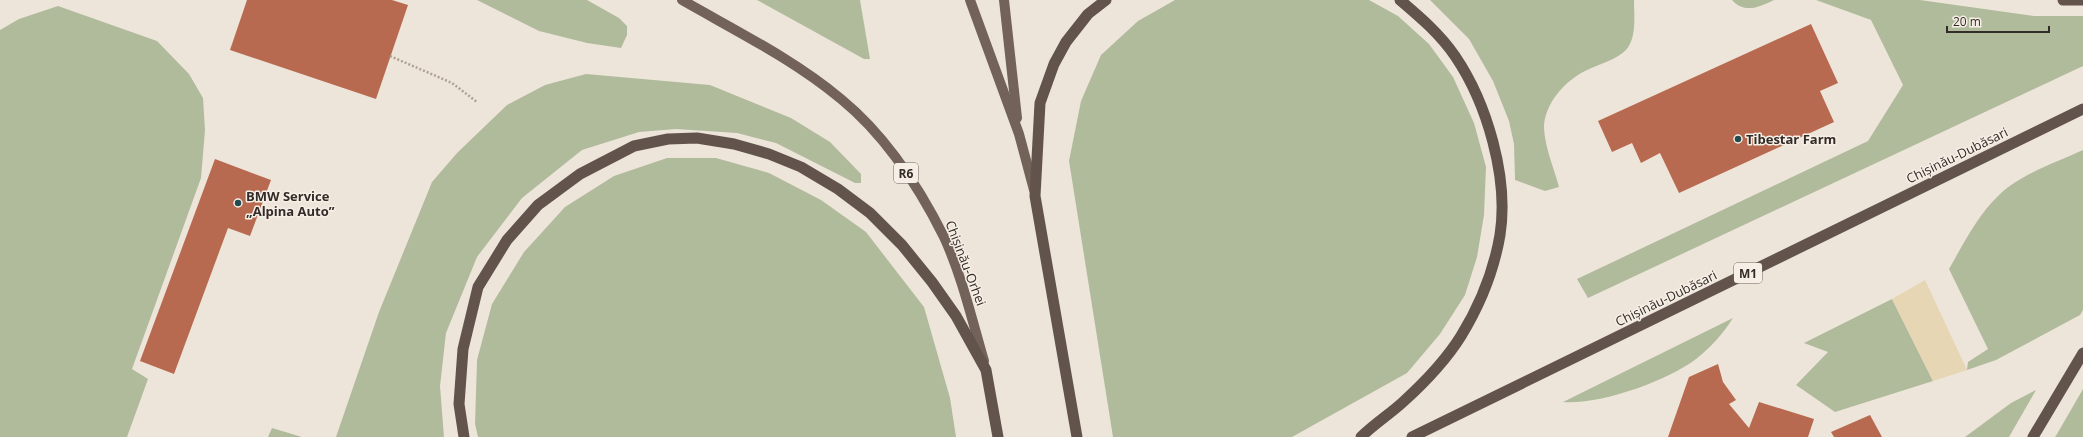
<svg xmlns="http://www.w3.org/2000/svg" width="2083" height="437" font-family="'Open Sans',sans-serif">
<rect width="100%" height="100%" fill="#eee5da"/>
<!-- green -->
<g fill="#b0bb9c">
<polygon points="477,0 587,0 619,18 627,26 627,35 621,48 587,43 539,31"/>
<polygon points="757,0 860,0 870,59 864,59"/>
<polygon points="1175,0 1369,0 1398,16 1429,44 1453,77 1474,123 1486,167 1484,215 1477,257 1465,295 1440,334 1407,373 1292,437 1113,437 1069,161 1081,101 1101,55 1138,21"/>
<path d="M 1430,0 L 1634,0 C 1634,15 1637,38 1626,50 C 1616,60 1597,65 1585,71 C 1565,81 1544,104 1544,128 C 1545,148 1554,168 1559,187 L 1545,191 L 1515,180 L 1514,144 L 1509,121 L 1493,81 L 1469,39 Z"/>
<path d="M 1732,0 L 1774,0 C 1760,7 1744,14 1732,0 Z"/>
<polygon points="1816,0 1920,0 2034,16 2083,16 2083,66 1588,298 1577,279 1868,141 1903,85 1871,20"/>
<polygon points="58,6 157,41 189,74 203,98 205,130 201,178 132,369 148,379 127,437 0,437 0,30 19,19"/>
<polygon points="586,74 710,85 791,118 830,142 861,174 861,183 855,183 776,143 737,133 676,129 639,132 582,150 522,198 477,257 446,333 440,386 444,437 336,437 379,312 432,182 457,153 507,105 545,85"/>
<path d="M 2083,150 L 2083,310 L 2080,315 L 1996,360 L 1967,370 L 1968,362 L 1988,349 L 1949,269 C 1964,243 1977,216 1999,195 C 2019,175 2057,162 2083,150 Z"/>
<polygon points="667,158 716,158 769,173 821,200 866,232 924,307 950,398 956,437 478,437 475,424 477,360 492,304 524,252 565,207 614,176"/>
<polygon points="1892,299 1933,381 1835,412 1796,385 1828,352 1804,343"/>
<path d="M 1733,318 C 1723,334 1711,347 1696,359 C 1667,381 1600,405 1563,402 Z"/>
<polygon points="2083,389 2083,437 2055,437 2057,434"/>
<polygon points="2036,390 2009,437 1965,437 2011,403"/>
<polygon points="272,428 302,437 268,437"/>
</g>
<!-- sand -->
<polygon fill="#e6d6b4" points="1925,280 1967,370 1933,381 1892,299"/>
<!-- building -->
<g fill="#b76a4f">
<polygon points="247,0 392,0 408,5 376,99 230,50"/>
<polygon points="1811,24 1838,83 1820,91 1834,122 1679,193 1660,153 1641,163 1632,143 1612,152 1598,121"/>
<polygon points="215,159 271,180 250,236 228,228 174,374 140,361"/>
<polygon points="1718,364 1723,382 1736,400 1729,404 1749,428 1759,402 1814,419 1808,437 1668,437 1689,377"/>
<polygon points="1870,415 1882,437 1834,437 1831,432"/>
</g>
<g fill="none" stroke-linecap="round" stroke-linejoin="round">
<!-- path -->
<polyline stroke="#b09f92" stroke-width="2.5" stroke-dasharray="2 2" stroke-linecap="butt" points="390,56 452,83 477,102"/>
<!-- primary -->
<g stroke="#72625a" stroke-width="10">
<path d="M 682,0 C 736,31 793,59 841,99 C 885,135 919,187 944,237 C 962,276 972,320 984,361"/>
<polyline points="970,0 1019,134 1034,190"/>
<polyline points="1004,0 1017,118"/>
</g>
<!-- trunk -->
<g stroke="#62544c" stroke-width="11">
<polyline points="2063,0 2083,0"/>
<polyline points="464,437 459,404 463,349 478,287 507,240 538,205 580,174 634,146 668,139 697,138 734,144 769,154 801,167 838,189 870,213 902,245 932,282 956,316 986,370 998,437"/>
<polyline points="1077,437 1035,196 1040,103 1054,64 1066,42 1088,14 1106,0"/>
<path d="M 1361,437 C 1374,424 1390,414 1403,402 C 1424,383 1446,360 1461,336 C 1480,305 1494,270 1500,235 C 1509,178 1487,103 1455,56 C 1440,34 1420,17 1400,0"/>
<polyline points="1412,437 2083,109"/>
<polyline points="2033,437 2083,353"/>
</g>
</g>
<!-- markers -->
<g fill="#224b4e" stroke="#f6efe6" stroke-width="1.5">
<circle cx="1738" cy="139" r="4"/>
<circle cx="238" cy="203" r="4"/>
</g>
<g text-anchor="middle" dominant-baseline="central" stroke-width="3" stroke-linejoin="round" paint-order="stroke">
<!-- shield labels -->
<g fill="#f6efe6" stroke="#6d6660" stroke-width="1">
<rect x="894" y="163" width="24" height="20" rx="3"/>
<rect x="1734" y="263" width="28" height="20" rx="3"/>
</g>
<g font-size="12" font-weight="bold" fill="#322b27">
<text x="906" y="173">R6</text>
<text x="1748" y="273">M1</text>
</g>
<!-- poi labels -->
<g font-size="13" font-weight="bold" fill="#322b27" stroke="#f6efe6" text-anchor="start">
<text x="1746" y="139">Tibestar Farm</text>
<text x="246" y="196">BMW Service<tspan x="246" dy="15">„Alpina Auto”</tspan></text>
</g>
<!-- street labels -->
<g font-size="13" fill="#322b27" stroke="#f6efe6">
<text transform="translate(1957 155) rotate(-26)">Chișinău-Dubăsari</text>
<text transform="translate(966 263) rotate(69)">Chișinău-Orhei</text>
<text transform="translate(1666 298) rotate(-26)">Chișinău-Dubăsari</text>
</g>
</g>
<!-- scale -->
<path d="M1947 26v6h102v-6" fill="none" stroke="#322b27" stroke-width="2"/>
<text x="1953" y="26" font-size="12" fill="#322b27" stroke="#f6efe6" stroke-width="3" paint-order="stroke">20 m</text>
</svg>
